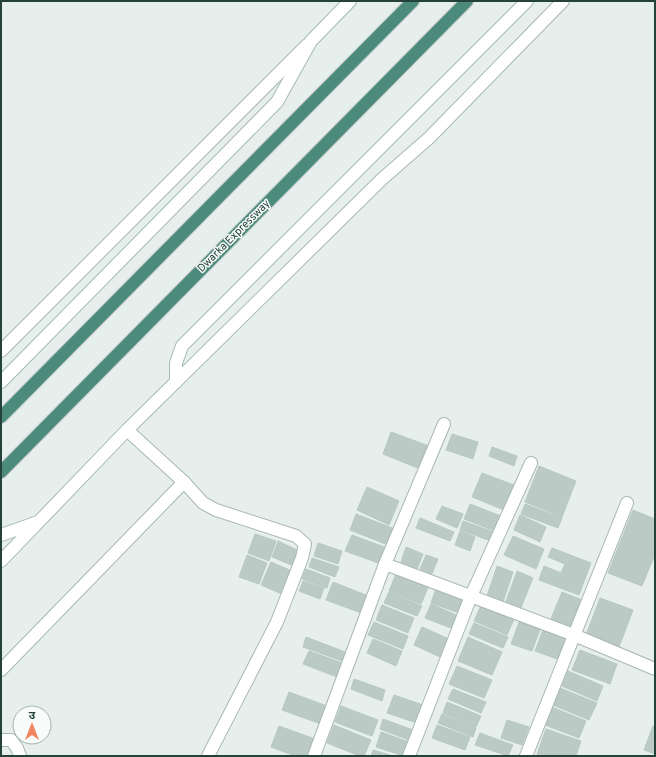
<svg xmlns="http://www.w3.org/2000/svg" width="656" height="757" font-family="Overpass,'Noto Sans Devanagari',sans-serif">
<rect width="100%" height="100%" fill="#e6efeb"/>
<!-- building -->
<g fill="#bbcac4" stroke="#b8c9c2">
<polygon points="391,432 429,446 420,469 383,454"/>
<polygon points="452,434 478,442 473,459 446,450"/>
<polygon points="492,447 517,456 514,466 489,456"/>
<polygon points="539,466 576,481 562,517 525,502"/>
<polygon points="482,473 514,485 504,510 472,497"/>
<polygon points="367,487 399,501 389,525 357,510"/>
<polygon points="470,504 501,516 495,531 464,519"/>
<polygon points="525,504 562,518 558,528 521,514"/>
<polygon points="442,506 463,514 457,528 436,519"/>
<polygon points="633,510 655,519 655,554 642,586 608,573"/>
<polygon points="356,514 395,529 388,545 350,530"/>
<polygon points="520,515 546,527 540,542 514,530"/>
<polygon points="420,518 454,532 450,541 416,528"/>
<polygon points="463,521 494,532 491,541 460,530"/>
<polygon points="460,531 475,537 470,551 455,545"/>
<polygon points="255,534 276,541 269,561 248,553"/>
<polygon points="352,535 387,548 381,564 345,551"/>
<polygon points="513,536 544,549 536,569 504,555"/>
<polygon points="278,541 297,550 294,566 272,557"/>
<polygon points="318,543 342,551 338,564 314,556"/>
<polygon points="406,547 423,554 417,569 401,562"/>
<polygon points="552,548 591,563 579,595 539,580 544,566 561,573 565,564 548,557"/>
<polygon points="247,555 267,563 259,584 239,577"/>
<polygon points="426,555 438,559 432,574 420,569"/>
<polygon points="312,558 339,567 335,577 309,567"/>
<polygon points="271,562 292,571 282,594 261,585"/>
<polygon points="497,566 513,572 503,602 487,596"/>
<polygon points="306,569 330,578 327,588 302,579"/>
<polygon points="517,571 533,578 520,610 505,604"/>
<polygon points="396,574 428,588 421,604 389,591"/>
<polygon points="303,581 324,588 320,599 299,591"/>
<polygon points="333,582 371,597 364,614 326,600"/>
<polygon points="436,589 467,600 462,614 431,603"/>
<polygon points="389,592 422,606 417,616 384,603"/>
<polygon points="562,592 587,602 575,631 550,621"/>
<polygon points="600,598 633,610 619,647 586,635"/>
<polygon points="482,603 515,617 507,635 474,621"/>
<polygon points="431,604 461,617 456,630 425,618"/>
<polygon points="382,605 414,618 408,633 376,620"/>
<polygon points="521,617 542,624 532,651 511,644"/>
<polygon points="374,622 408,636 403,649 368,635"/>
<polygon points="474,623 508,637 503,648 469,634"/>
<polygon points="422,627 449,639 440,657 414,645"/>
<polygon points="544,627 569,637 560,660 535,651"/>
<polygon points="306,637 345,652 342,661 303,647"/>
<polygon points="468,637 502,652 492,675 458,661"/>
<polygon points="373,639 402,651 396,666 367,653"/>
<polygon points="580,650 617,664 610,684 572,670"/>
<polygon points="309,651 345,664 340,678 303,664"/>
<polygon points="457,666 492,680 484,698 449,684"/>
<polygon points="568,671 603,686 597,701 562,686"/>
<polygon points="354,679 385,690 382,701 351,689"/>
<polygon points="560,688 597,703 589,720 553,705"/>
<polygon points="453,689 486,702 481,713 448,699"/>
<polygon points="289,692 327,706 321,724 282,710"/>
<polygon points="394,695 423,705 417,723 387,713"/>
<polygon points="447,702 481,716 476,727 443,713"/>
<polygon points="341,706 378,720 372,736 335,722"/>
<polygon points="552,707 586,721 579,738 545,725"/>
<polygon points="442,714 476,728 473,737 438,723"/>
<polygon points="383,719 413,730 409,740 380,729"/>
<polygon points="507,720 529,727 522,745 501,738"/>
<polygon points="334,725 371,740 364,756 360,756 327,743"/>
<polygon points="437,725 470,737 465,750 432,738"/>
<polygon points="279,726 315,739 308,756 295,756 271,747"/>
<polygon points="653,726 655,727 655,754 644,750"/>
<polygon points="546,729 581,741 576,756 543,756 537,754"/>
<polygon points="381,732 409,742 404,756 376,747"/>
<polygon points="480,733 513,745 508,756 475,745"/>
<polygon points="373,750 393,756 371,756"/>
</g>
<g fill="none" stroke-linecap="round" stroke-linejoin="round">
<defs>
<g id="minor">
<polyline points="127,430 184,482 203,503 216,510 296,536 305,544 302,558 277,622 208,756"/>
<polyline points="385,564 574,635 655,669"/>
<polyline points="1,670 184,482"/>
<polyline points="1,740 11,740 17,748 20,756"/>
<polyline points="314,756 385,564 444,424"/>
<polyline points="409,756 471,596 531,463"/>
<polyline points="526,756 627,503"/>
</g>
<g id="tertiary">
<polyline points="1,351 307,45"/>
<polyline points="1,561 127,430 382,179 429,138 563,1"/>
</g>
<g id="secondary">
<polyline points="1,382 277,102 311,41 350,1"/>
<polyline points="176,382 176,363 182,346 527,1"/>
<polyline points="1,535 38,522"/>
</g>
<g id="trunk">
<polyline points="1,417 413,1"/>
<polyline points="1,472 467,1"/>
</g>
</defs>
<!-- minor casing -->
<use href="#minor" stroke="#a8b8b2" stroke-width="14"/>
<!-- tertiary casing -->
<use href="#tertiary" stroke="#a8b8b2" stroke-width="14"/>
<!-- secondary casing -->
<use href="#secondary" stroke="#a4bbb3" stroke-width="14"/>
<!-- trunk casing -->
<use href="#trunk" stroke="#c2cac8" stroke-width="14"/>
<!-- minor -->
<use href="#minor" stroke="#fff" stroke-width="12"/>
<!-- tertiary -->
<use href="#tertiary" stroke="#fff" stroke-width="12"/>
<!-- secondary -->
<use href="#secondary" stroke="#fff" stroke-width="12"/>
<!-- trunk -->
<use href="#trunk" stroke="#4c8a7c" stroke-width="12"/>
</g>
<g text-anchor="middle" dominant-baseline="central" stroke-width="3" stroke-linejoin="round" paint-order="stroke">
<!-- street labels -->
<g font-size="11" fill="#24423a" stroke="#f7fbf9">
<text transform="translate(234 236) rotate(-45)">Dwarka Expressway</text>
</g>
</g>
<!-- border -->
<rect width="656" height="757" fill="none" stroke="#24423a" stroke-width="4"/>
<!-- north arrow -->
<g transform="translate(32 725)"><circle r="19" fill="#f7fbf9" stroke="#a3b1ad"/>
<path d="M0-3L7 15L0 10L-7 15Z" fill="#f4845f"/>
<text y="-6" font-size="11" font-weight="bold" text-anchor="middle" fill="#24423a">उ</text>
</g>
</svg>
